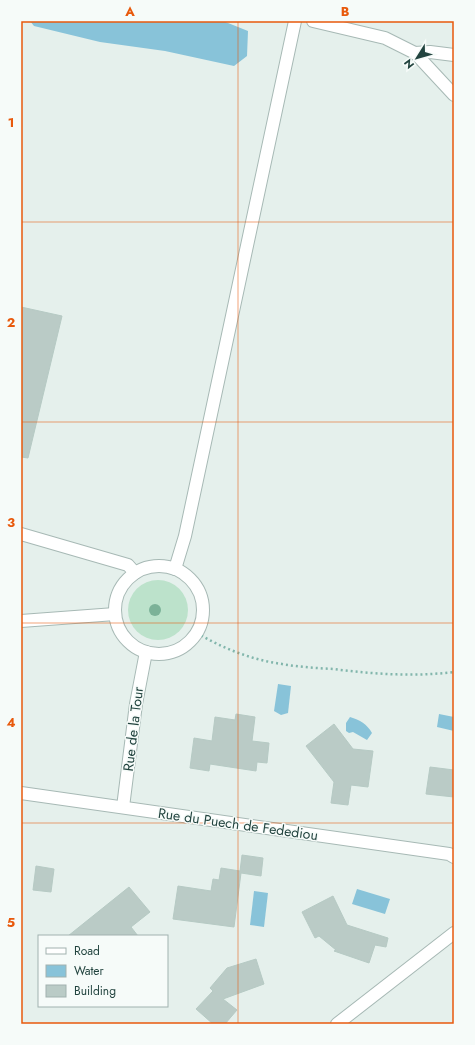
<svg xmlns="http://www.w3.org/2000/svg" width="475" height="1045" font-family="Jost,sans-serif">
<rect width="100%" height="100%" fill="#e5f0ec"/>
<!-- green -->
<circle fill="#bce2cb" cx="158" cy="610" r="30"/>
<!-- water -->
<g fill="#88c3d9">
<polygon points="30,21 223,21 248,31 247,56 234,66 165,51 100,42 34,26"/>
<polygon points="278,684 291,686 288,713 281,715 274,711"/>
<polygon points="439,714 454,717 454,731 437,727"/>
<path d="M 350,717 C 360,720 367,724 372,733 L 367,740 L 353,732 L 349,733 L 346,731 L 346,723 Z"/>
<polygon points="357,889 390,899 385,914 352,904"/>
<polygon points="254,891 268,893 264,927 250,925"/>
</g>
<!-- building -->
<g fill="#bacbc6" stroke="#b6cac4">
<polygon points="21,307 62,316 28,458 21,457"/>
<polygon points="236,714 255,717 252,741 269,743 267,763 257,762 256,771 210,764 209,771 190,768 194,738 212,741 215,717 235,720"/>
<polygon points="334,724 353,749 373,751 368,787 351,785 348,805 331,803 334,782 306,746"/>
<polygon points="430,767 454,770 454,797 426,794"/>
<polygon points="242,855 263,858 261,876 241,873 234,927 173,919 178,886 211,891 213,879 219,880 221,868 240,871"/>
<polygon points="36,866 54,869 51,892 33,890"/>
<polygon points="129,887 150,912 131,927 138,936 68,936"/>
<polygon points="333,896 347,925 388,938 386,947 375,945 369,963 334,951 336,950 319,936 315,938 302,912"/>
<polygon points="256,959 264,984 223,999 237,1010 225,1024 213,1024 196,1009 213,991 210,988 227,968"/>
</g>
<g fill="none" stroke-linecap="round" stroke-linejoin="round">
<defs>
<polyline id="service" points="21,534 128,565 135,573"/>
<g id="minor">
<polyline points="313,21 385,38 415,53 454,95"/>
<polyline points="415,53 430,52 454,55"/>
<circle cx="159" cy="610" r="44"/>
<polyline points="175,569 185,536 295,21"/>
<polyline points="21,621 115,614"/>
<polyline points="21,793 449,854 454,857"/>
<polyline points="123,807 136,704 146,652"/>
<polyline points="337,1024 454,933"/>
</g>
</defs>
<!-- service casing -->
<use href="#service" stroke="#a7b9b5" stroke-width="14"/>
<!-- minor casing -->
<use href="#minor" stroke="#a7b9b5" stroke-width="14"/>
<!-- path -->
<path stroke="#82b6ac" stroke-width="2.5" stroke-dasharray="2 3" stroke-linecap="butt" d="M 197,633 C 222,648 252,660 282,664 C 299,667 316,668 333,669 C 374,674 413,677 454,672"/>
<!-- service -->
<use href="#service" stroke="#fff" stroke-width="12"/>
<!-- minor -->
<use href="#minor" stroke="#fff" stroke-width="12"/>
</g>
<!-- trees -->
<circle fill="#7cb298" cx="155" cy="610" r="6"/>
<!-- grid -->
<path fill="none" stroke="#e8590c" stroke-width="1" stroke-opacity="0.55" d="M 238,21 L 238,1024M 21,222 L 454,222M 21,422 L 454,422M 21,623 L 454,623M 21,823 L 454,823"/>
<g text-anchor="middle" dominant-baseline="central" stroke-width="3" stroke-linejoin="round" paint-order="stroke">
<!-- street labels -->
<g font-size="14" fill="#22443f" stroke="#f6fbf9">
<text transform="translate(133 729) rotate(-83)">Rue de la Tour</text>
<text transform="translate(238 824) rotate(8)">Rue du Puech de Fedediou</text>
</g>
</g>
<!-- border -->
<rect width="475" height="1045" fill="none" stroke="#f6fbf9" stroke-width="44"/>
<!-- legend -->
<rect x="38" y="935" width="130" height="72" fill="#f6fbf9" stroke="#a1b2af"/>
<rect x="46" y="948" width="20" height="6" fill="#ffffff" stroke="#a1b2af"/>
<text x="74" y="955" font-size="12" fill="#22443f">Road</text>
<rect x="46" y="965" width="20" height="12" fill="#88c3d9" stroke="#a1b2af"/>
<text x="74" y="975" font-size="12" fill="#22443f">Water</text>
<rect x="46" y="985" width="20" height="12" fill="#bacbc6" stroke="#a1b2af"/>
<text x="74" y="995" font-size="12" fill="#22443f">Building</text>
<!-- north arrow -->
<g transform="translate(417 58) rotate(233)" stroke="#f6fbf9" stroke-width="3" paint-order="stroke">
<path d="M0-3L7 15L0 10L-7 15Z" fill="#22443f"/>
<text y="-6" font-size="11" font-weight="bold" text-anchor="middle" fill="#22443f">N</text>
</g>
<rect x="22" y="22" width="431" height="1001" fill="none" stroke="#e8590c" stroke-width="1.5"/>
<g font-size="13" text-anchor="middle" font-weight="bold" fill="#e8590c">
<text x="130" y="16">A</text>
<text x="345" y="16">B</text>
<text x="11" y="127">1</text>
<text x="11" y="327">2</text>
<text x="11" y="527">3</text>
<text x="11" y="727">4</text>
<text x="11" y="927">5</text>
</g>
</svg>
